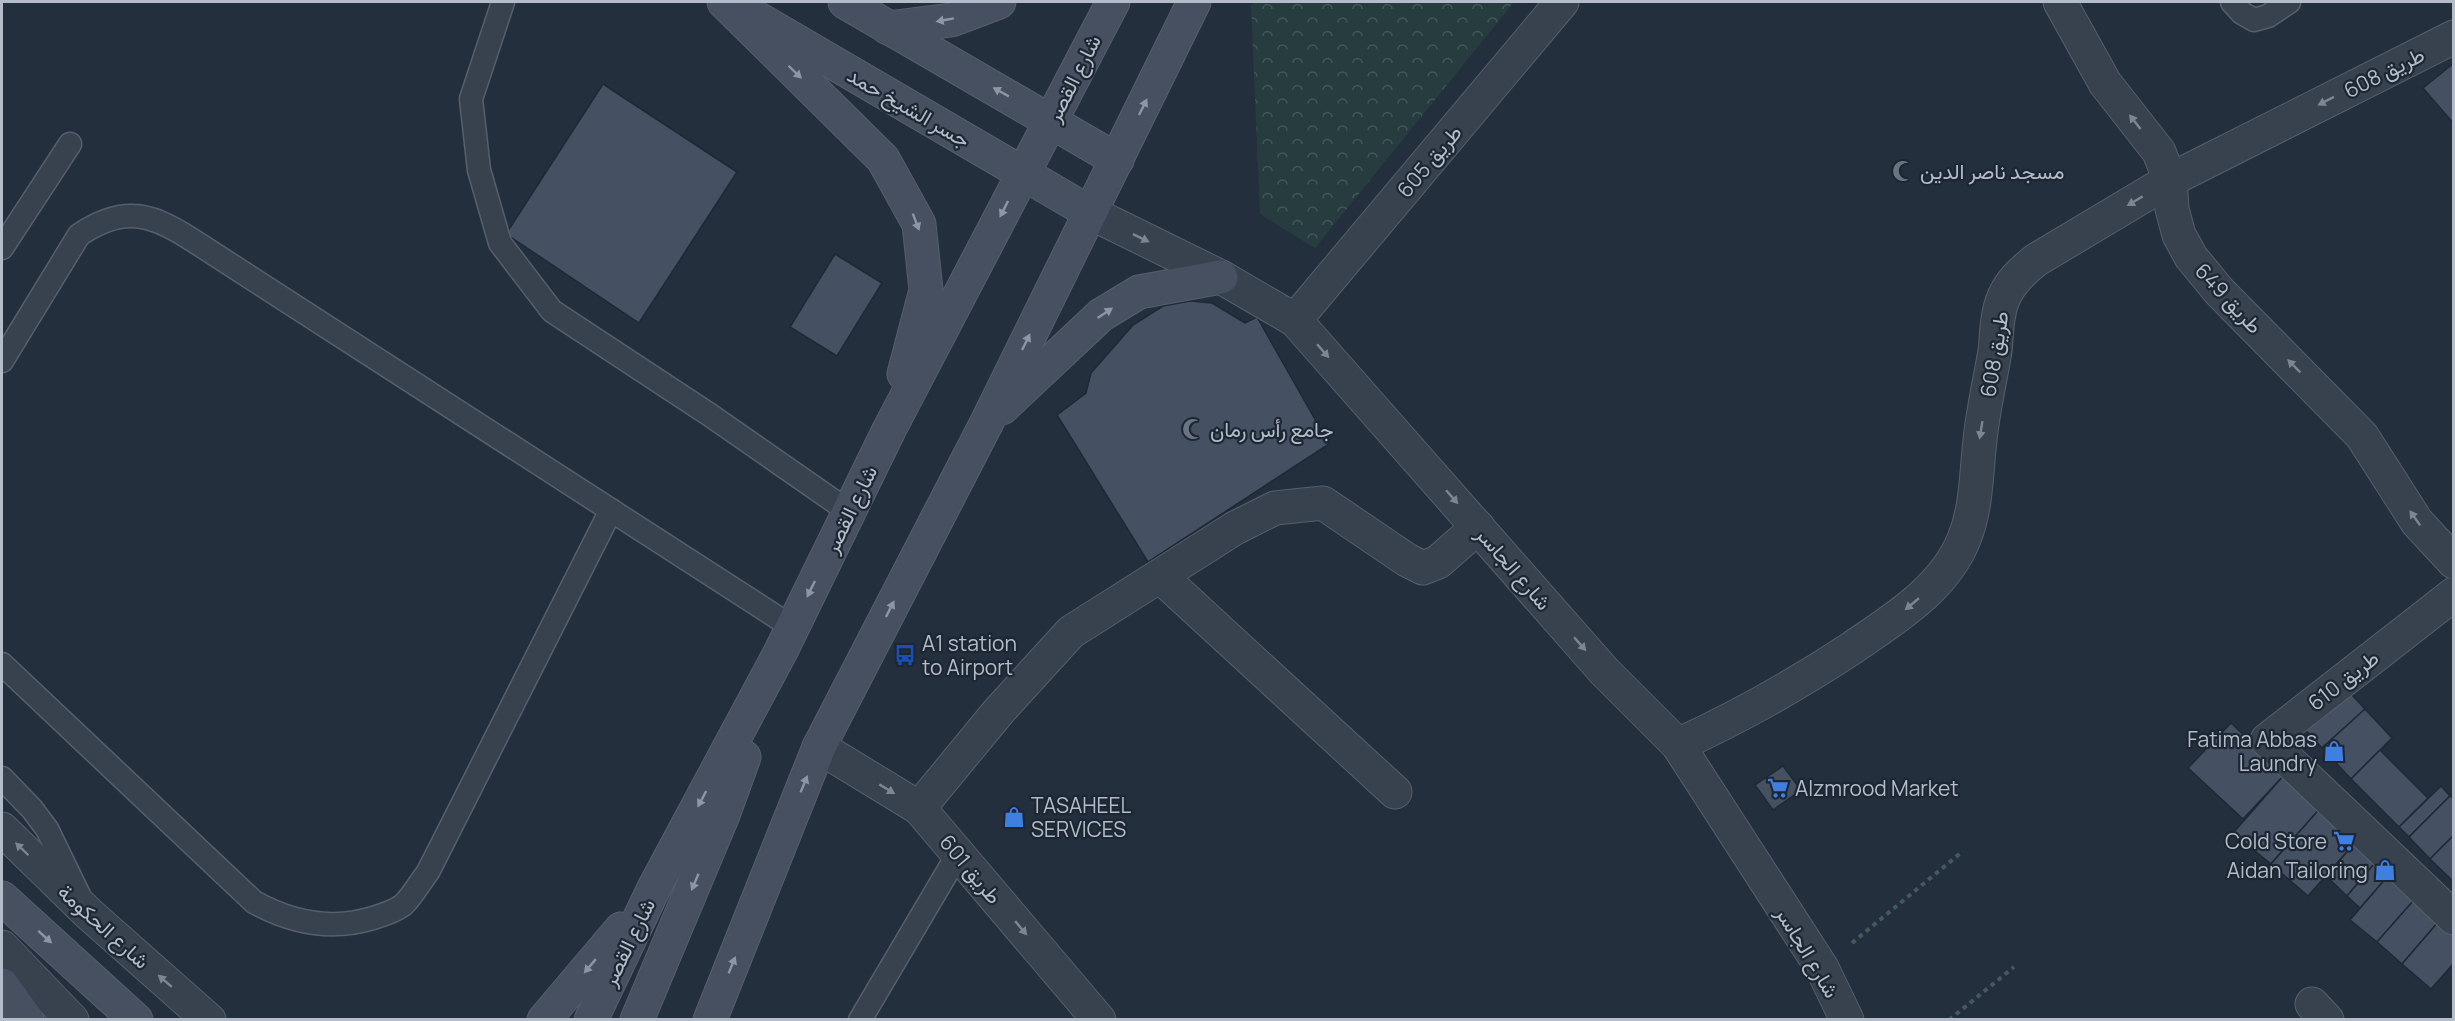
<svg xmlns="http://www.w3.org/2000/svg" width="2455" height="1021" font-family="Manrope,Vazirmatn,sans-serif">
<defs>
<pattern id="park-crowns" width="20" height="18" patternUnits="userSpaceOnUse" patternTransform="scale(1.5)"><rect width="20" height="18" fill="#263c3f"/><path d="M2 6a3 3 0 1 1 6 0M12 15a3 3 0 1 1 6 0" fill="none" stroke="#435659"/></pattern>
</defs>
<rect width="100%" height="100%" fill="#242f3e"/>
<!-- park -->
<polygon fill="url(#park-crowns)" points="1254,2 1514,2 1315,248 1260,214 1251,6"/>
<!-- building -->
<g fill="#455162" stroke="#1f2835" stroke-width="1.5">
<polygon points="2454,63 2454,124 2423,88"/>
<polygon points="603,84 737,172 639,323 506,234"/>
<polygon points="835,254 882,283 837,356 790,327"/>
<polygon points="1190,301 1212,303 1245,323 1257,317 1329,444 1148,562 1057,415 1086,393 1091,373 1133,325 1163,306"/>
<polygon points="2341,683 2365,709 2322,748 2298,722"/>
<polygon points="2365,709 2392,738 2351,779 2322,748"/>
<polygon points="2231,723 2285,774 2243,819 2188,768"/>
<polygon points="2380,750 2428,798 2399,827 2351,779"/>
<polygon points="1783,766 1801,790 1773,810 1755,785"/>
<polygon points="2285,774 2323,805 2271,864 2233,833"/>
<polygon points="2441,786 2450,796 2409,837 2399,827"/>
<polygon points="2450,796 2454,799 2454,835 2430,859 2409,837"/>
<polygon points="2323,805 2359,838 2308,896 2271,864"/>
<polygon points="2454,835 2454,882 2430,859"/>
<polygon points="2359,838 2380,857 2347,896 2326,876"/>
<polygon points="2380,857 2394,869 2360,908 2347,896"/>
<polygon points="2394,869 2421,892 2377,942 2350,920"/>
<polygon points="2421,892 2445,914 2402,964 2377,942"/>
<polygon points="2445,914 2454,921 2454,963 2431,989 2402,964"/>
</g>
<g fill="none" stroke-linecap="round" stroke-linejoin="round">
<defs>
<g id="service">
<polyline points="503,2 471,99 479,170 500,243 552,311 710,415 848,511"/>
<polyline points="2232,2 2242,13 2254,20 2268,16 2289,2"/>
<polyline points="2,248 70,144"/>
<path d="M 2,361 L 79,235 C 126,203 154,215 197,243 L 792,627"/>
<path d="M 2,664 L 254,902 C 292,923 331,931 373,918 C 383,915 395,911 403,905 C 412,897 420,882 428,872 L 611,510"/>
<polyline points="2,778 32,809 47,829 79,895"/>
<polyline points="860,1020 958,854"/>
</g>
<g id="minor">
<polyline points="2060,2 2105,83 2159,152 2170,180 2172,209 2179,235 2191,257 2219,291 2362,436 2417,522 2454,562"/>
<polyline points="1089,212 1221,277 1295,320 1604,671 1678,745 1822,968 1847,1020"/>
<polyline points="1295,320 1562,2"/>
<polyline points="1160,576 1395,792"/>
<polyline points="2454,594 2267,740 2454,918"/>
<path d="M 1678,745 C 1739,717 1796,685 1852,648 C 1894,619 1944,589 1964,539 C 1977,507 1976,474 1980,440 C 1983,410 1990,381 1995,351 C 1997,334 1996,318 2002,302 C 2008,284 2022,271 2036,260 L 2170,180 L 2454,37"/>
<polyline points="819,747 919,808 1099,1020"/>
<polyline points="919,808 999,711 1071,632 1235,528 1275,508 1323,503 1407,560 1423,568 1438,562 1478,527"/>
<polyline points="2312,1004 2327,1020"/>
</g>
<g id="tertiary">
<polyline points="2,829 88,913 209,1020"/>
<polyline points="2,947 72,1020"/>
</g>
<g id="secondary">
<polyline points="724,2 883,159 919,224 926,290 904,374"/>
<polyline points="845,2 1117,160"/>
<polyline points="757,18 1089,212"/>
<polyline points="888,28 951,20 999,2"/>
<polyline points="1002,408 1101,315 1139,292 1221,277"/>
<polyline points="2,898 136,1020"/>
<polyline points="2,985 27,1020"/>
<polyline points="544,1020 621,929"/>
<polyline points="591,1020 654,888 781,651 889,430 1113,2"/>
<polyline points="637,1020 723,815 744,757"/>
<polyline points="710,1020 819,747 986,424 1194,2"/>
</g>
</defs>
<!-- service casing -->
<use href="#service" stroke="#565f6c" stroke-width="25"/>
<!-- minor casing -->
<use href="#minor" stroke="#565f6c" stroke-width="35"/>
<!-- tertiary casing -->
<use href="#tertiary" stroke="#565f6c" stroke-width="35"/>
<!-- secondary casing -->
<use href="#secondary" stroke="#565f6c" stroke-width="35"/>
<!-- path -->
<g stroke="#44595c" stroke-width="4" stroke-dasharray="4.5 4.5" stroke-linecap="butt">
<polyline points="1852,943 1963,851"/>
<polyline points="1949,1020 2014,967"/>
</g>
<!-- service -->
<use href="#service" stroke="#38414e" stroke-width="22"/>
<!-- minor -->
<use href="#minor" stroke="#38414e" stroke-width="33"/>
<!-- tertiary -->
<use href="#tertiary" stroke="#38414e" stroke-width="33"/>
<!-- secondary -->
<use href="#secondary" stroke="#465061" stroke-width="33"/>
</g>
<!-- one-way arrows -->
<defs><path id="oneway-solid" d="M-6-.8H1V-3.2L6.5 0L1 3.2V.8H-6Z" transform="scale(1.5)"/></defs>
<g fill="#8e96a5">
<use href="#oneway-solid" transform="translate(945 20) rotate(170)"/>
<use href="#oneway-solid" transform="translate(795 72) rotate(44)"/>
<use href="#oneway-solid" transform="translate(1001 92) rotate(-151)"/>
<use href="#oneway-solid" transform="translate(1143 107) rotate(-64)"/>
<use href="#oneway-solid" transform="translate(1004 209) rotate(117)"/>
<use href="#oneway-solid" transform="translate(916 222) rotate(69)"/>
<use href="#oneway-solid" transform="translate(1105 313) rotate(-34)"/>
<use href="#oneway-solid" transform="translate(1026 342) rotate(-64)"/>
<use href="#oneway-solid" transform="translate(811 589) rotate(116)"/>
<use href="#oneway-solid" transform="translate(890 609) rotate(-63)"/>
<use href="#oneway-solid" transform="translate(804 784) rotate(-68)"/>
<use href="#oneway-solid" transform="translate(702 799) rotate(118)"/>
<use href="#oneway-solid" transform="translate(695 882) rotate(113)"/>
<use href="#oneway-solid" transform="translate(45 937) rotate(42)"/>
<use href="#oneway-solid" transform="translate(732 965) rotate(-68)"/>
<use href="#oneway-solid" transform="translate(590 966) rotate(130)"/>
</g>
<g fill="#7c8592">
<use href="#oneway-solid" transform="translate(2326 101) rotate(153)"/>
<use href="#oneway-solid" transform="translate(2135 122) rotate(-128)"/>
<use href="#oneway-solid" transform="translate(2135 201) rotate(149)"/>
<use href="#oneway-solid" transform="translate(1141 238) rotate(26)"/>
<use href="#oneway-solid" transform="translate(1323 351) rotate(49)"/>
<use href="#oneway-solid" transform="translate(2294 366) rotate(-135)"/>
<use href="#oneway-solid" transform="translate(1981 430) rotate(99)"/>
<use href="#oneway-solid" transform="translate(1452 497) rotate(49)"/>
<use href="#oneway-solid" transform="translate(2415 518) rotate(-125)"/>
<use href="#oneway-solid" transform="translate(1912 604) rotate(140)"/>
<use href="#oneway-solid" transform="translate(1580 644) rotate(49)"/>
<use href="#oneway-solid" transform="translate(887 789) rotate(31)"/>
<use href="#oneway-solid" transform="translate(22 849) rotate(-136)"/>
<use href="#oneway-solid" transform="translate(1021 928) rotate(50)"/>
<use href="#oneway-solid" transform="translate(165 981) rotate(-139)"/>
</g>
<!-- icons -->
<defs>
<symbol id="mosque-bare" viewBox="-9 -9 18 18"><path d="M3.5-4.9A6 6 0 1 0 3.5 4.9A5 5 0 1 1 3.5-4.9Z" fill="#6b7280" stroke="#1d2633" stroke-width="2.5" paint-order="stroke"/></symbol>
<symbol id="bus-bare" viewBox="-9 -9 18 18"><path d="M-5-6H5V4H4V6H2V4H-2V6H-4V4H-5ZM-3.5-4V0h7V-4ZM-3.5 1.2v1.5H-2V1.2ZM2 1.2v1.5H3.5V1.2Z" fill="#1a4fb4" stroke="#1d2633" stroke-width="2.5" paint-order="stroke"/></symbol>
<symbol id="shop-bare" viewBox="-9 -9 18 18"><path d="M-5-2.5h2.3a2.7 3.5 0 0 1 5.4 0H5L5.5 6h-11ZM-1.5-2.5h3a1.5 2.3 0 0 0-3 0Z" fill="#3f7fe0" stroke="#1d2633" stroke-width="2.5" paint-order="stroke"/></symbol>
<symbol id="supermarket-bare" viewBox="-9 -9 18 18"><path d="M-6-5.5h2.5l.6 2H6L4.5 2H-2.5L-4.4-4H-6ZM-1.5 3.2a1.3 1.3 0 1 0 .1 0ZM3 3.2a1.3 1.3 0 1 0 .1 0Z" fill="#3f7fe0" stroke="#1d2633" stroke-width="2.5" paint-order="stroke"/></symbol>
</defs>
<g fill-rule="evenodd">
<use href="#mosque-bare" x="1888" y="156" width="30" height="30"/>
<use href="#mosque-bare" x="1178" y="414" width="30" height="30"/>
<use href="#bus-bare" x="890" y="640" width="30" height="30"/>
<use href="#shop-bare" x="2319" y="736" width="30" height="30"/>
<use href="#supermarket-bare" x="1763" y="773" width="30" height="30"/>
<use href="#shop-bare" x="999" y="802" width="30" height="30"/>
<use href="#supermarket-bare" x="2329" y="826" width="30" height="30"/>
<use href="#shop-bare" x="2370" y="855" width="30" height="30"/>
</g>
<g text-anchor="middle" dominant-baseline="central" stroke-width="4.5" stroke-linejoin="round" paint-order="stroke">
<!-- street labels -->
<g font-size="21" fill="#b4bcc9" stroke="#1d2633">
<text transform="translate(2384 72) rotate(-27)">طريق 608</text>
<text transform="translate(1073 78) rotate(-63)">شارع القصر</text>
<text transform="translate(909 107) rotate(30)">جسر الشيخ حمد</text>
<text transform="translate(1429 161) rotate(-50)">طريق 605</text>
<text transform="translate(2229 298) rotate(47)">طريق 649</text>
<text transform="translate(1994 354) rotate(-81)">طريق 608</text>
<text transform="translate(850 509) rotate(-64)">شارع القصر</text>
<text transform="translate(1514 568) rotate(49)">شارع الجاسر</text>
<text transform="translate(2343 680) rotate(-38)">طريق 610</text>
<text transform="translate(971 869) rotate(50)">طريق 601</text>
<text transform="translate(104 926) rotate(42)">شارع الحكومة</text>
<text transform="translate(628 942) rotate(-64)">شارع القصر</text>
<text transform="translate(1808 952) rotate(59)">شارع الجاسر</text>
</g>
<!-- poi labels -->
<g font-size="21" fill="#b4bcc9" stroke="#1d2633" text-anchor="start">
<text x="1920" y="171">مسجد ناصر الدين</text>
<text x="1210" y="429">جامع رأس رمان</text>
<text x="922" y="643">A1 station<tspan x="922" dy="24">to Airport</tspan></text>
<text x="2317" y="739" text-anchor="end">Fatima Abbas<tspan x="2317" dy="24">Laundry</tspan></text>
<text x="1795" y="788">Alzmrood Market</text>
<text x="1031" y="805">TASAHEEL<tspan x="1031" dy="24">SERVICES</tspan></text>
<text x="2327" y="841" text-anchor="end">Cold Store</text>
<text x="2368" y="870" text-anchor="end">Aidan Tailoring</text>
</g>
</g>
<!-- border -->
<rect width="2455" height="1021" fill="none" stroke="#b4bcc9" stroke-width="6"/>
</svg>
